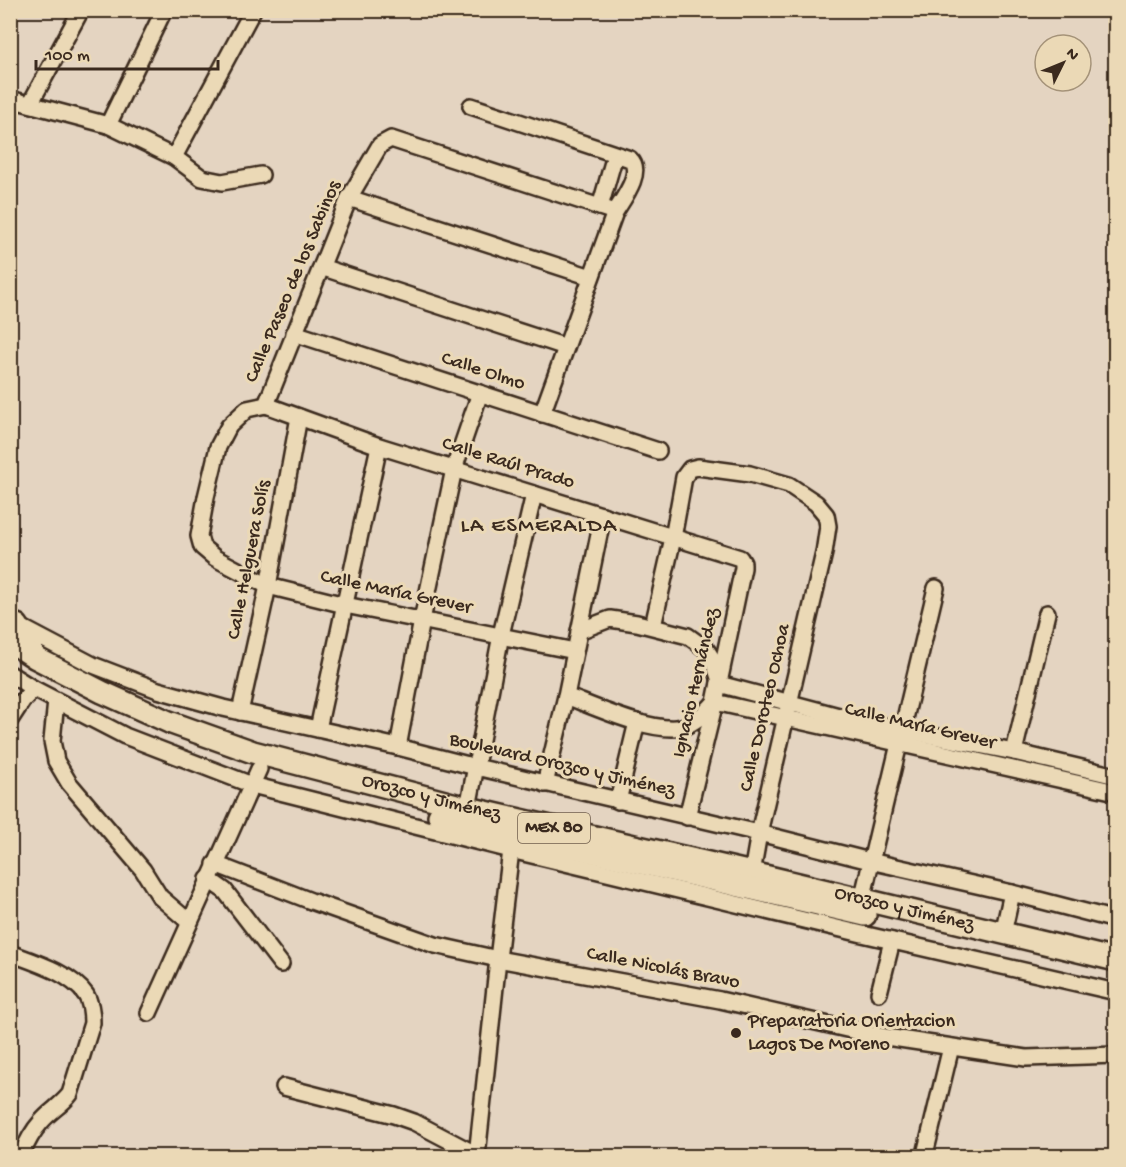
<svg xmlns="http://www.w3.org/2000/svg" width="1126" height="1167" font-family="'Gochi Hand',sans-serif">
<rect width="100%" height="100%" fill="#e4d4c1"/>
<filter id="ink" filterUnits="userSpaceOnUse"><feTurbulence type="fractalNoise" baseFrequency=".0167" numOctaves="2"/><feDisplacementMap in="SourceGraphic" scale="12" xChannelSelector="R" yChannelSelector="G"/><feConvolveMatrix kernelMatrix="1 2 1 2 8 2 1 2 1" color-interpolation-filters="sRGB"/></filter>
<g filter="url(#ink)">
<g fill="none" stroke-linecap="round" stroke-linejoin="round">
<defs>
<g id="minor">
<polyline points="10,99 108,125 174,157 202,178 222,182 261,175"/>
<polyline points="30,104 81,10"/>
<path d="M 471,106 L 630,159 C 644,172 623,199 615,212 L 542,414"/>
<polyline points="108,125 164,10"/>
<polyline points="174,157 253,10"/>
<polyline points="349,198 591,277"/>
<polyline points="600,207 615,155"/>
<polyline points="321,267 566,347"/>
<polyline points="294,333 658,451"/>
<polyline points="266,405 379,446 740,558 743,563 743,568 715,702 687,817"/>
<polyline points="266,405 247,409 229,426 218,447 206,497 199,536 202,547 215,558 268,586 345,605 575,651"/>
<polyline points="266,405 349,198 380,145 391,139 615,212"/>
<polyline points="17,625 93,665 158,690 223,708 398,747 476,767 759,833 870,861 1012,893 1116,920"/>
<polyline points="653,626 673,538 684,477 690,469 698,467 750,474 789,485 816,503 826,515 828,526 824,553 759,833 752,873"/>
<polyline points="579,631 610,619 637,623 688,636 706,649 713,660 719,678"/>
<polyline points="10,674 34,689 125,736 252,785 511,850 858,933 1116,992"/>
<polyline points="719,684 839,716 902,730 1014,752 1116,776"/>
<path d="M 566,696 C 595,707 654,734 682,727 C 696,723 707,711 715,702 L 1116,792"/>
<polyline points="56,701 52,741 56,761 69,783 143,870 160,897 189,922"/>
<polyline points="240,712 268,586 299,417"/>
<polyline points="10,720 23,700 34,689"/>
<polyline points="318,729 379,446"/>
<polyline points="398,747 422,620 454,469 480,393"/>
<polyline points="1014,752 1047,613"/>
<polyline points="545,784 566,696 603,515"/>
<polyline points="618,801 637,722"/>
<polyline points="468,808 501,635 534,494"/>
<polyline points="215,864 311,901 435,945 498,959 720,1000 873,1035 1026,1058 1116,1055"/>
<polyline points="208,879 225,891 281,964"/>
<polyline points="862,900 936,588"/>
<polyline points="1003,933 1012,893"/>
<path d="M 10,953 C 34,962 71,973 86,995 C 91,1003 92,1014 92,1023 L 70,1094 C 62,1105 50,1111 41,1122 C 32,1132 26,1144 21,1156"/>
<polyline points="879,993 892,941"/>
<polyline points="149,1013 259,769"/>
<polyline points="284,1087 394,1115 414,1122 477,1155"/>
<polyline points="926,1150 951,1047"/>
<polyline points="477,1156 498,959 511,850"/>
</g>
<g id="highway">
<polyline points="17,625 34,655"/>
<path id="s1" d="M 10,641 L 36,658 L 102,692 L 169,722 L 253,752 L 468,808 L 752,873 L 1116,960"/>
<polyline points="439,816 865,915"/>
</g>
</defs>
<!-- minor casing -->
<use href="#minor" stroke="#3b2a1e" stroke-width="20"/>
<!-- highway casing -->
<use href="#highway" stroke="#3b2a1e" stroke-width="26"/>
<!-- minor -->
<use href="#minor" stroke="#ebd9b6" stroke-width="15"/>
<!-- highway -->
<use href="#highway" stroke="#ebd9b6" stroke-width="21"/>
</g>
</g>
<!-- markers -->
<circle fill="#3b2a1e" stroke="#ebd9b6" stroke-width="2" cx="736" cy="1033" r="6"/>
<g text-anchor="middle" dominant-baseline="central" stroke-width="6" stroke-linejoin="round" paint-order="stroke">
<!-- shield labels -->
<rect fill="#ebd9b6" stroke="#705e4c" stroke-width="1.5" x="518" y="813" width="72" height="30" rx="4.5"/>
<g font-size="18" font-weight="bold" fill="#3b2a1e">
<text x="554" y="828">MEX 80</text>
</g>
<!-- street labels -->
<g font-size="20" fill="#3b2a1e" stroke="#ebd9b6">
<text transform="translate(294 282) rotate(-67)">Calle Paseo de los Sabinos</text>
<text transform="translate(483 372) rotate(18)">Calle Olmo</text>
<text transform="translate(508 464) rotate(17)">Calle Raúl Prado</text>
<text transform="translate(250 560) rotate(-79)">Calle Helguera Solís</text>
<text transform="translate(396 593) rotate(12)">Calle María Grever</text>
<text transform="translate(697 683) rotate(-77)">Ignacio Hernández</text>
<text transform="translate(766 708) rotate(-77)">Calle Doroteo Ochoa</text>
<text transform="translate(920 727) rotate(13)">Calle María Grever</text>
<text transform="translate(562 766) rotate(13)">Boulevard Orozco y Jiménez</text>
<text stroke="none"><textPath href="#s1" startOffset="452">Orozco y Jiménez</textPath></text>
<text stroke="none"><textPath href="#s1" startOffset="938">Orozco y Jiménez</textPath></text>
<text transform="translate(663 969) rotate(11)">Calle Nicolás Bravo</text>
</g>
<!-- poi labels -->
<g font-size="20" fill="#3b2a1e" stroke="#ebd9b6" text-anchor="start">
<text x="748" y="1022">Preparatoria Orientacion<tspan x="748" dy="23">Lagos De Moreno</tspan></text>
</g>
<!-- quarter labels -->
<g font-size="22" letter-spacing="1.5" fill="#3b2a1e" stroke="#ebd9b6">
<text x="539" y="527">LA ESMERALDA</text>
</g>
</g>
<!-- margin -->
<rect width="1126" height="1167" fill="none" stroke="#ebd9b6" stroke-width="36"/>
<rect x="18" y="18" width="1090" height="1131" fill="none" stroke="#3b2a1e" stroke-width="2" filter="url(#ink)"/>
<!-- north arrow -->
<g transform="translate(1063 63) rotate(47)"><circle r="28" fill="#ebd9b6" stroke="#a59379" stroke-width="1.5"/>
<path d="M0-4.5L10 22L0 15L-10 22Z" fill="#3b2a1e"/>
<text y="-9" font-size="16" font-weight="bold" text-anchor="middle" fill="#3b2a1e">N</text>
</g>
<!-- scale -->
<path d="M36 60v9h182v-9" fill="none" stroke="#3b2a1e" stroke-width="3"/>
<text x="45" y="60" font-size="18" fill="#3b2a1e" stroke="#ebd9b6" stroke-width="4.5" paint-order="stroke">100 m</text>
</svg>
